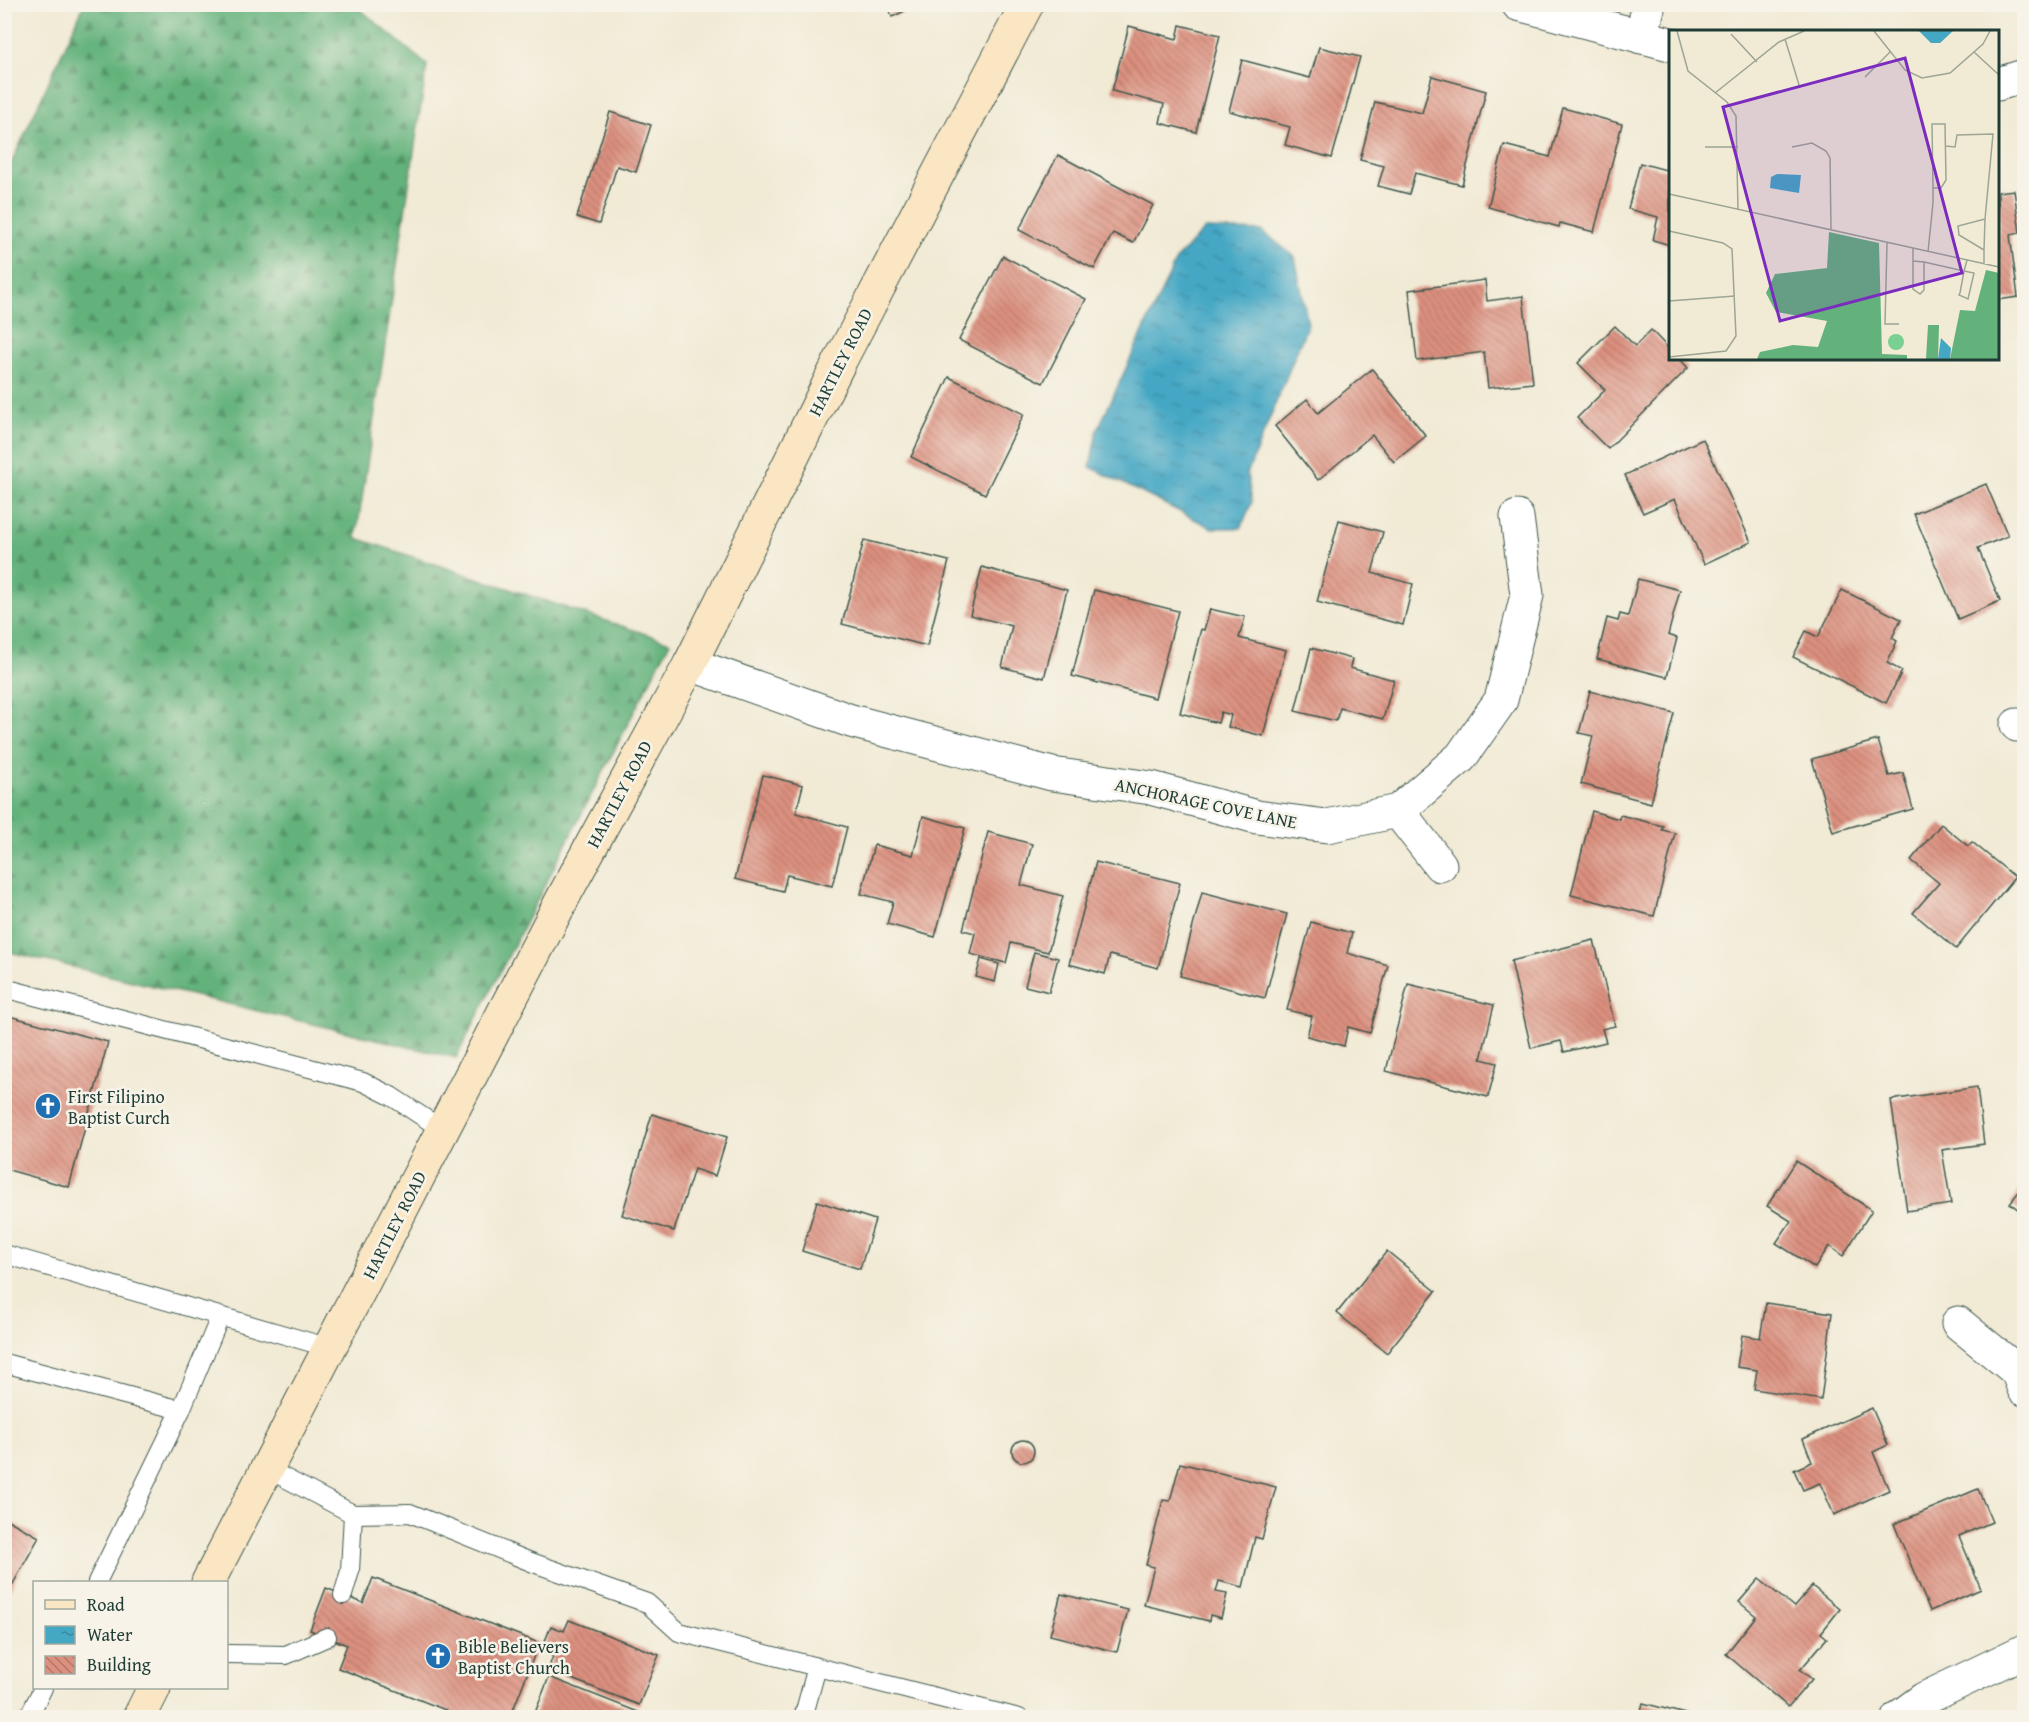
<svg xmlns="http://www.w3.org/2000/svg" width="2029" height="1722" font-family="'Gentium Book Plus',serif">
<defs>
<pattern id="forest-firs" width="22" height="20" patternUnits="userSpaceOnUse" patternTransform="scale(1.5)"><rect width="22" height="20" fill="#63b27c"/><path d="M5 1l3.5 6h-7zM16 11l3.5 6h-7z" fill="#519266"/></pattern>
<pattern id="water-ripples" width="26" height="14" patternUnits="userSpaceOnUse" patternTransform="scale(1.5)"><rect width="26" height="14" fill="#44a7c4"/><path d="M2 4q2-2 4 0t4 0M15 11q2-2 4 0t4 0" fill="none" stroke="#3889a0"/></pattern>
<pattern id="building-back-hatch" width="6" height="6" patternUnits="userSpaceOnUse" patternTransform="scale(1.5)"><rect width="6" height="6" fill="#dd907f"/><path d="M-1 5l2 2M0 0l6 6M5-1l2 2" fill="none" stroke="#b37769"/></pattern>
</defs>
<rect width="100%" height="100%" fill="#f7f3e8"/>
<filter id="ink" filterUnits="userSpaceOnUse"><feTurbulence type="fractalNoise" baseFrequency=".0167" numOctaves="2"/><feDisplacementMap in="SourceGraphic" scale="12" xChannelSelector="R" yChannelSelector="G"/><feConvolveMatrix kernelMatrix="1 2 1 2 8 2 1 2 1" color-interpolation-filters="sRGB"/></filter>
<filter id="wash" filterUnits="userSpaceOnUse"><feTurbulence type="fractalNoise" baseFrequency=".008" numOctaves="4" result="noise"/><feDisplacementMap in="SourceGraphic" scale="24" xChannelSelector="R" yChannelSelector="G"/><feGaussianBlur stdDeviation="1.35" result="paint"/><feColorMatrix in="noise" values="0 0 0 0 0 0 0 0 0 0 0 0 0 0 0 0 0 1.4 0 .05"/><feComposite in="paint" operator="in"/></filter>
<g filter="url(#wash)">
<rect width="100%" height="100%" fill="#f1ead5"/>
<!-- forest -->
<polygon fill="url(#forest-firs)" stroke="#417858" stroke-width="1.5" points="84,5 355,5 427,65 356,538 670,642 456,1058 5,951 5,177"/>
<!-- water -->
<polygon fill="url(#water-ripples)" stroke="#32727c" stroke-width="1.5" points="1205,229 1262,231 1295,257 1308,324 1247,474 1252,502 1241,528 1212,528 1090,467 1097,431 1177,258"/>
<g id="blocks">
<!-- building -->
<g fill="url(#building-back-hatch)">
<polygon points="887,4 920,4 892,17"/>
<polygon points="1180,25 1220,35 1196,132 1160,123 1164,104 1112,91 1129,26 1177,39"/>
<polygon points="1319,47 1360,57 1332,158 1285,145 1290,127 1229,111 1242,60 1310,78"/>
<polygon points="1432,76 1486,91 1462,185 1415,173 1409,194 1378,186 1384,166 1360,160 1375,102 1422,113"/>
<polygon points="1563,108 1622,124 1594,232 1560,223 1559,227 1488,207 1504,145 1550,157"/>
<polygon points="610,112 651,125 636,172 617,166 599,224 577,217"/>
<polygon points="1058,155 1153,205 1133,243 1113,233 1094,269 1019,230"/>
<polygon points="1640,163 1670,171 1670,245 1653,240 1658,217 1628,209"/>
<polygon points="2014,190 2020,233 2010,235 2018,297 1998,300 1998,192"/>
<polygon points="1003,256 1086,299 1043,383 959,340"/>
<polygon points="1485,280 1487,301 1523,296 1533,383 1488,388 1484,352 1417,361 1409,290"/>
<polygon points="1615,326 1635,346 1651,330 1670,350 1670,358 1679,358 1688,368 1608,449 1577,418 1605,390 1578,363"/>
<polygon points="1372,369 1426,436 1394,462 1372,435 1318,480 1275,426 1307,399 1318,413"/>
<polygon points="949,377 1024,414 985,494 911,457"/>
<polygon points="1703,439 1751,542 1704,564 1675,499 1643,513 1625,475"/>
<polygon points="1986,484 2008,536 1978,548 2000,601 1958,619 1914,514"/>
<polygon points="1339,520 1383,532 1372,573 1413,584 1403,625 1317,602"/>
<polygon points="864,540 949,561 927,646 842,624"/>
<polygon points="982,567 1067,590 1044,678 1002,667 1012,626 970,615"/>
<polygon points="1638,579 1680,590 1668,635 1677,638 1667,677 1597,659 1607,618 1618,621 1620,614 1628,616"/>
<polygon points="1094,590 1178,611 1155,698 1072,676"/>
<polygon points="1842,590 1901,619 1892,638 1897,641 1887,663 1902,671 1886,703 1793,657 1806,631 1818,637"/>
<polygon points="1210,609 1245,617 1239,638 1286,650 1263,736 1228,727 1231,715 1221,712 1218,723 1180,713 1201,629 1204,630"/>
<polygon points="1311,648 1352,659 1350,668 1394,680 1383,719 1340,708 1336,721 1295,711"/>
<polygon points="1590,691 1674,713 1651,803 1581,784 1593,736 1579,733"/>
<polygon points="1878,740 1889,776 1903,773 1913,809 1833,832 1812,759"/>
<polygon points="763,775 803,785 796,813 847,827 832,886 787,875 783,891 735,879"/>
<polygon points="1592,811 1619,819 1620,815 1663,826 1662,830 1675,833 1654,916 1571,895"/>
<polygon points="923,816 965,828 935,937 887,924 893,902 861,894 874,845 913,855"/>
<polygon points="1941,824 1968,846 1972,842 2015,877 1956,949 1913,913 1939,883 1911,860"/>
<polygon points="988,832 1032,844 1021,885 1063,896 1048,952 1011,943 1006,963 970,954 975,933 963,930"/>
<polygon points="1096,862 1180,883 1158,968 1110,955 1105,974 1069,964"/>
<polygon points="1202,892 1287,914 1265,998 1180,976"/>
<polygon points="1311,922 1352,933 1347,953 1388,965 1370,1033 1348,1027 1344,1046 1307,1036 1312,1016 1287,1010"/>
<polygon points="1594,940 1615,1026 1602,1029 1606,1042 1564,1052 1561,1041 1531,1048 1511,961"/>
<polygon points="1034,952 1058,958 1049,992 1025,986"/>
<polygon points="981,959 999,964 995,982 976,977"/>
<polygon points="1408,984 1494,1005 1481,1059 1497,1063 1488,1097 1386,1071"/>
<polygon points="5,1015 108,1042 69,1187 5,1169"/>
<polygon points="1977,1087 1984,1144 1942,1150 1951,1204 1907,1211 1891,1100"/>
<polygon points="652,1114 727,1137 715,1176 694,1169 674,1231 622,1215"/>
<polygon points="1796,1161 1872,1210 1843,1256 1829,1246 1815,1268 1776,1243 1791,1221 1767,1206"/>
<polygon points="2024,1185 2024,1214 2010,1203"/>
<polygon points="817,1201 875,1220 860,1269 802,1251"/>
<polygon points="1387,1251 1436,1291 1387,1353 1337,1313"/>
<polygon points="1766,1303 1832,1313 1821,1400 1754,1389 1757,1370 1737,1367 1742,1335 1760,1338"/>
<polygon points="1872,1408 1888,1445 1873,1452 1889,1490 1834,1515 1820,1483 1803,1490 1794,1470 1812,1462 1803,1439"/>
<circle cx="1023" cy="1451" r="11"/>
<polygon points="1180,1463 1276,1487 1262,1539 1255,1537 1243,1587 1219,1581 1216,1592 1227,1594 1221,1618 1210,1615 1209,1621 1144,1605 1154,1567 1146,1565 1163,1500 1170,1501"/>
<polygon points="1978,1489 1992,1522 1959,1536 1981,1589 1930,1611 1894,1524"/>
<polygon points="4,1518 39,1537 4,1600"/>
<polygon points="373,1578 539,1643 510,1718 466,1718 338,1668 347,1645 310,1630 326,1588 363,1603"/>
<polygon points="1759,1579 1794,1607 1812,1586 1840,1609 1821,1633 1827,1638 1800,1670 1812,1679 1788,1707 1726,1654 1756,1616 1739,1602"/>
<polygon points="1061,1594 1128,1610 1117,1652 1050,1635"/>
<polygon points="569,1620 659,1655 639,1705 548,1670 553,1656 541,1651 551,1626 564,1631"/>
<polygon points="549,1677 651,1717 651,1718 533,1718"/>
<polygon points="1643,1703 1697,1717 1697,1718 1639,1718"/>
</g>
</g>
</g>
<g filter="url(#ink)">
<use href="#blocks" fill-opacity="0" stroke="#3e574c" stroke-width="1.5"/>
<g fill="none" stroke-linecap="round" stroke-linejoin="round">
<defs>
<g id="lane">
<polyline points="4,988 363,1082 391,1096 443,1130"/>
<polyline points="4,1254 330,1348"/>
<polyline points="4,1363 181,1410 220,1317"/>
<polyline points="268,1469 353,1514 410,1513 531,1562 647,1603 679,1632 1019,1718"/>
<polyline points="97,1582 181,1410"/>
<polyline points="343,1595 350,1571 353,1514"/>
<polyline points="226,1654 286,1655 327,1637"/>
<polyline points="28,1718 43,1688"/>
<polyline points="803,1718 817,1667"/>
</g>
<g id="street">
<polyline points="1518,4 1670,44"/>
<polyline points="1641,37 1649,4"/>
<polyline points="1998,84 2024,76"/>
<polyline points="690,664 851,721 1052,774 1151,788 1257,817 1327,826 1398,811 1461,757 1501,700 1527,595 1517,517"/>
<polyline points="2017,725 2024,725"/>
<polyline points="1398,811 1440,865"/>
<polyline points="1958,1323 2017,1371 2024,1389"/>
<polyline points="1898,1718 1924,1699 2024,1651"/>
</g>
<g id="secondary">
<polyline points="208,1582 565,894 690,664 841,359 1027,4"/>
<polyline points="139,1718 154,1688"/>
</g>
</defs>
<!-- lane casing -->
<use href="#lane" stroke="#3e574c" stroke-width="20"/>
<!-- street casing -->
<use href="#street" stroke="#3e574c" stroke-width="35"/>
<!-- secondary casing -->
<use href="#secondary" stroke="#3e574c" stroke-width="35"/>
<!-- lane -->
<use href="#lane" stroke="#fff" stroke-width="18"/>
<!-- street -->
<use href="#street" stroke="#fff" stroke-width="33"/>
<!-- secondary -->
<use href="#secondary" stroke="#fbe6c4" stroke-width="33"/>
</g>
</g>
<!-- icons -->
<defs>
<symbol id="church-disc" viewBox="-11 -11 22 22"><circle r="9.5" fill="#1f6fb2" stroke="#f7f3e8"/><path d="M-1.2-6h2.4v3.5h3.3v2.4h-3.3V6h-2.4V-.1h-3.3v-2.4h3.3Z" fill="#fff"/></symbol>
</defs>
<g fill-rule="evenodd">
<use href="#church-disc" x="33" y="1091" width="30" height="30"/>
<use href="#church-disc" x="423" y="1641" width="30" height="30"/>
</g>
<g text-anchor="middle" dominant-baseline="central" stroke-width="5" stroke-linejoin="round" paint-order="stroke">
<!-- street labels -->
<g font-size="18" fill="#1f3d34" stroke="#f7f3e8">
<text transform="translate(840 362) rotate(-63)">HARTLEY ROAD</text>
<text transform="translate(619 794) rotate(-62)">HARTLEY ROAD</text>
<text transform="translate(1206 803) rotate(12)">ANCHORAGE COVE LANE</text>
<text transform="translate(394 1225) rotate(-63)">HARTLEY ROAD</text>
</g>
<!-- poi labels -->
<g font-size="18" fill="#1f3d34" stroke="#f7f3e8" text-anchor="start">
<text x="68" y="1096">First Filipino<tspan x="68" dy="21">Baptist Curch</tspan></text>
<text x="458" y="1646">Bible Believers<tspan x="458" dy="21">Baptist Church</tspan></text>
</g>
</g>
<!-- overview -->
<g transform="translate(1669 30)">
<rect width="330" height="330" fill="#f1ead5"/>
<path d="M 160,202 L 210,213 L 213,324 L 238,325 L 238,329 L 88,329 L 91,322 L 124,315 L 149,317 L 158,291 L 107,282 L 97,263 L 106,244 L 158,238 ZM 317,240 L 330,243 L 330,329 L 281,329 L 291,280 L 306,281 ZM 259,295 L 270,295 L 269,329 L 257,329 Z" fill="#63b27c"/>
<path d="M219 312a8 8 0 1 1 16 0a8 8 0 1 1-16 0Z" fill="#7acf92"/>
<path d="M 250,1 L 284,1 L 271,13 L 262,13 ZM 108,144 L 132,145 L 130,163 L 101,158 L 102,147 ZM 272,308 L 282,318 L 281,329 L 269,329 Z" fill="#44a7c4"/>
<path fill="none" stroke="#9da595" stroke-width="1.5" d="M 8,1 L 19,41 L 58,72 L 67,86 L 69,180M 205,1 L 236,40 L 253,48 L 281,43 L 314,14 L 321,1M 62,4 L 88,32M 116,9 L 131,58M 305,22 L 330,45M 196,47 L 221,22M 46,63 L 110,12 L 135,1M 276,116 L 286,117 L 288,105 L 324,104 L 316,189M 36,117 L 69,117M 123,117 L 143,113 L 157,121 L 161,128 L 162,200M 0,164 L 330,237M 0,201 L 54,213 L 63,219 L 67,306 L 57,321 L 0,327M 218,213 L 216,294 L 230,294M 315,220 L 316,189 L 289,196 L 290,205 L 315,220 L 315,234M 259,222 L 264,173 L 264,158 L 263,94 L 276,94 L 277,150 L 272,158 L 264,158M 244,231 L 255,232 L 255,260 L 251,264 L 244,259 L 244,218M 255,232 L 295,241 L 305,243 L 299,269 L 290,265 L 291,263 L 295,241 L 298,230M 0,271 L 66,266"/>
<path fill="#7b2cbf" fill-opacity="0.15" stroke="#7b2cbf" stroke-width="3" d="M 236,28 L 293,243 L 111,291 L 54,77 Z"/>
<rect width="330" height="330" fill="none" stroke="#1f3d34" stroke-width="3"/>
</g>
<!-- margin -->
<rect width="2029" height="1722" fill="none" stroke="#f7f3e8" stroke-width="24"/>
<!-- legend -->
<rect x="33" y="1581" width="195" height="108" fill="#f7f3e8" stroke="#a1aaa0" stroke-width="1.5"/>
<rect x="45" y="1600" width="30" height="9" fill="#fbe6c4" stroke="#a1aaa0" stroke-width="1.5"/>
<text x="87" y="1611" font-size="18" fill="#1f3d34">Road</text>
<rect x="45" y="1626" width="30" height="18" fill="url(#water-ripples)" stroke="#a1aaa0" stroke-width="1.5"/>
<text x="87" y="1641" font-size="18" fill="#1f3d34">Water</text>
<rect x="45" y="1656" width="30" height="18" fill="url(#building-back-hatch)" stroke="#a1aaa0" stroke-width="1.5"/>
<text x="87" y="1671" font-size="18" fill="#1f3d34">Building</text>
</svg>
